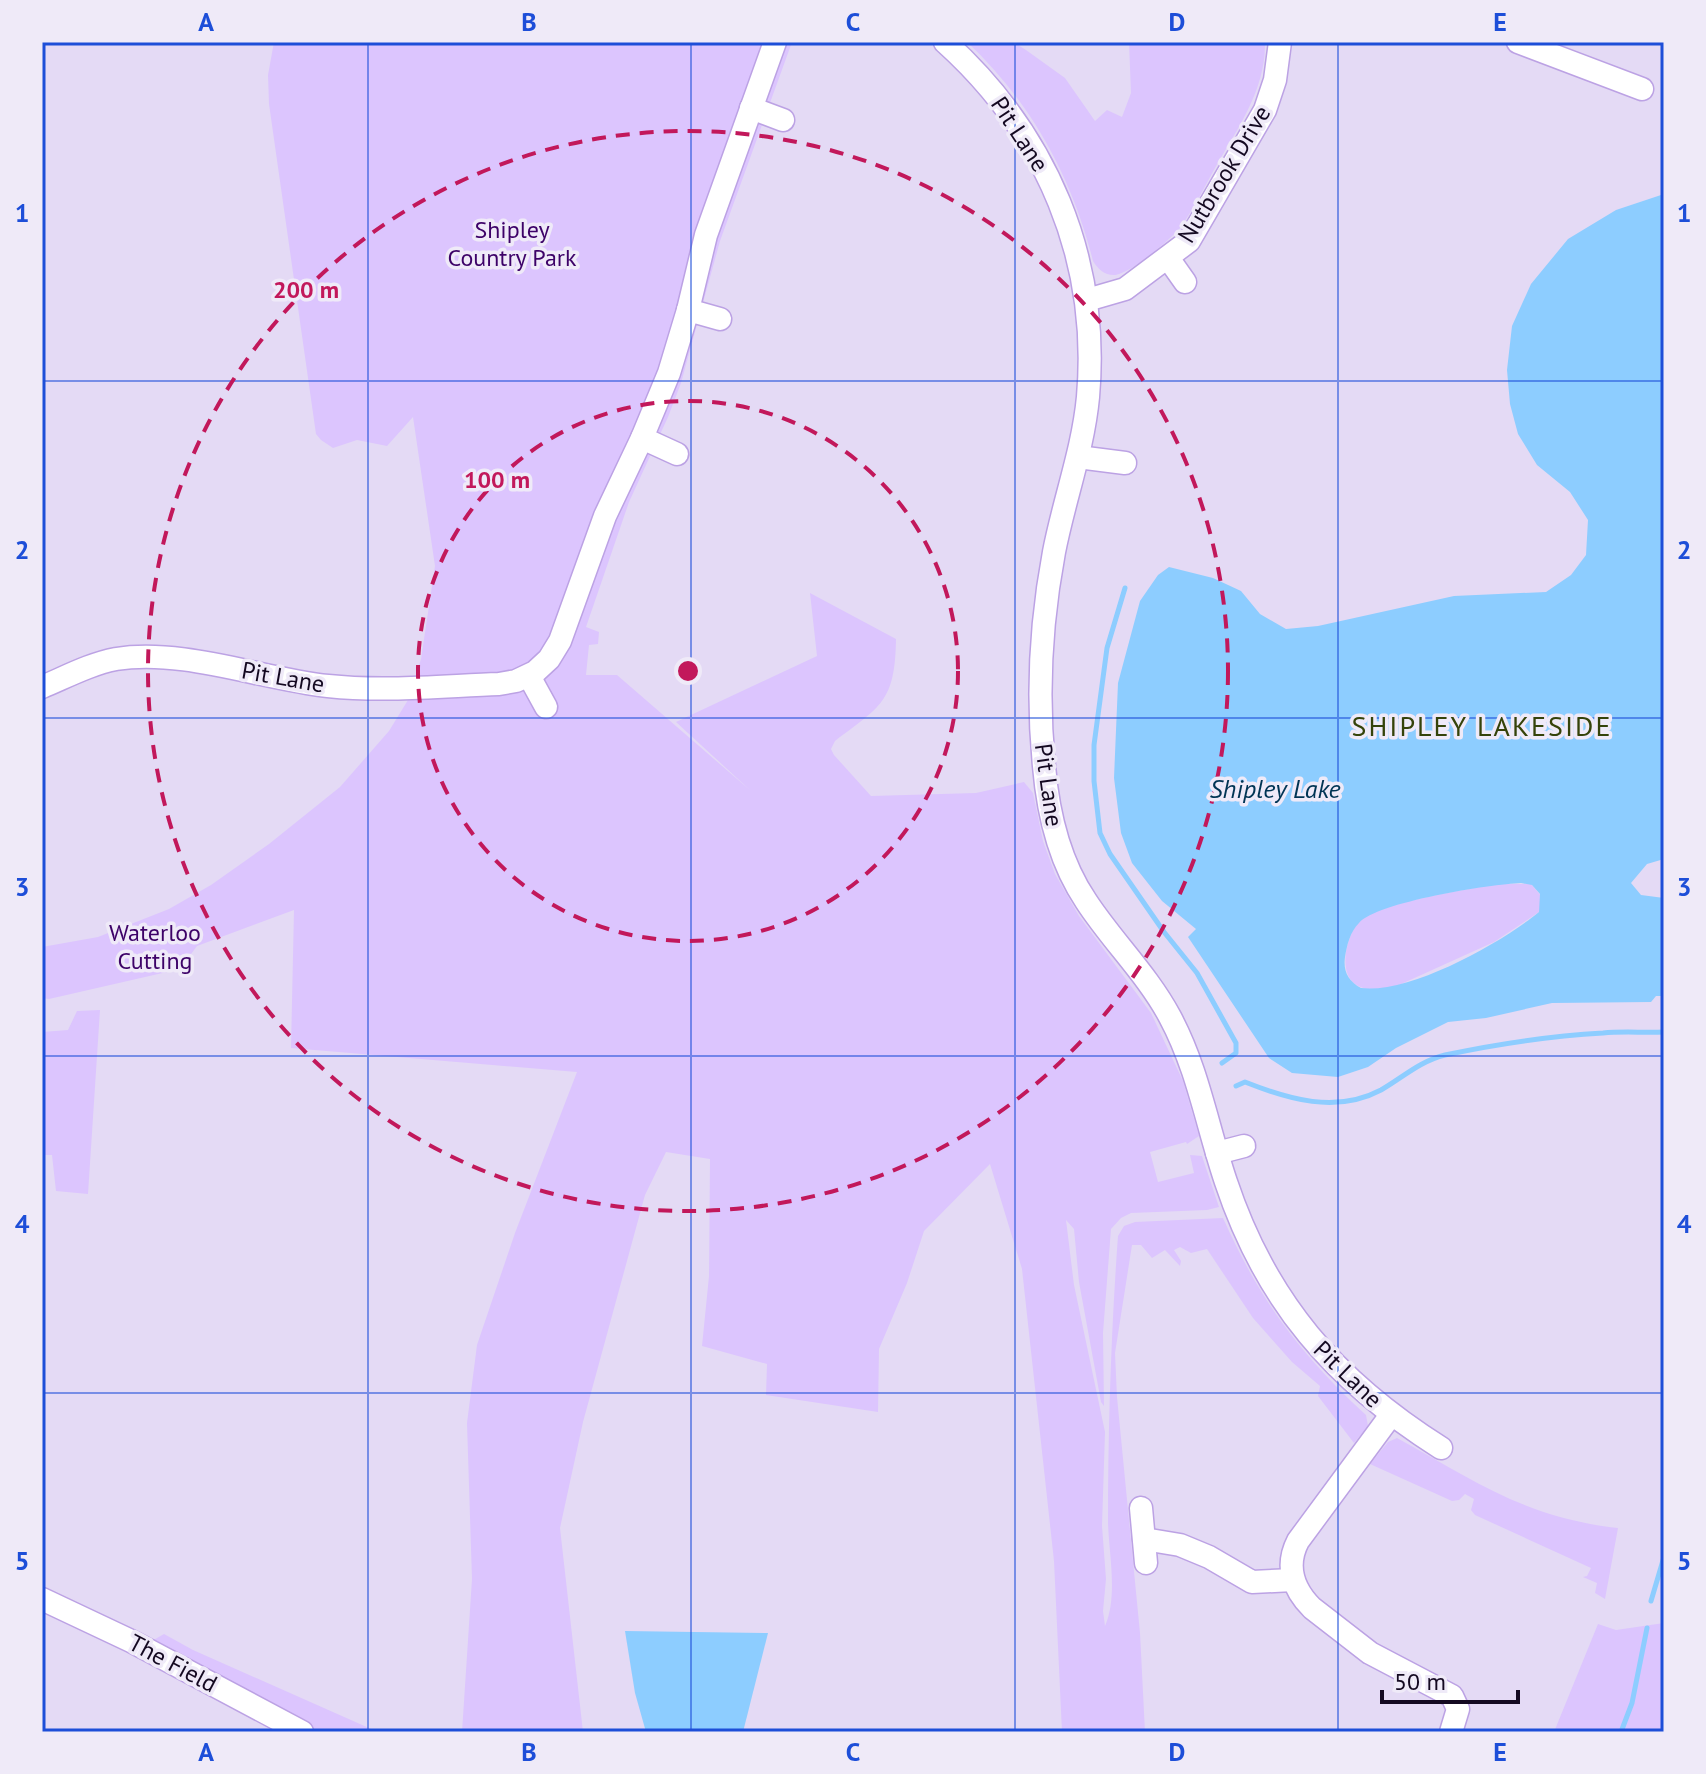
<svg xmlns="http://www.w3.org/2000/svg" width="1706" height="1774" font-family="'PT Sans',sans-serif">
<rect width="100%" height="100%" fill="#e4daf5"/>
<!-- green -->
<g fill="#dcc5fe">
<path d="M 274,42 L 792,42 L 720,241 L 681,383 L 668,417 L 629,502 L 586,627 L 599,632 L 598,644 L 589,645 L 586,675 L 617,675 L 751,791 L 676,722 L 817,656 L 810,593 L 896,639 C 895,702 881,706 835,741 L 831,749 L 834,755 L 871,796 L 976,793 L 1024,782 L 1033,793 L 1043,841 L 1055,874 L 1079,916 L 1151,1013 L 1183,1081 L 1199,1136 L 1187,1144 L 1186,1142 L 1150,1152 L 1158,1182 L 1194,1173 L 1190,1155 L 1202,1156 L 1219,1207 L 1207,1210 L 1131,1213 L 1121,1218 L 1111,1229 L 1103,1333 L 1104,1406 L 1101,1402 L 1079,1282 L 1074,1229 L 1066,1220 L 1074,1285 L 1105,1432 L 1102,1526 L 1106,1579 L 1103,1611 L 1105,1626 C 1118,1596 1109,1555 1108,1523 C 1108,1428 1111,1332 1118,1236 L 1124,1226 L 1135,1222 L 1223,1218 C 1260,1301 1300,1354 1366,1415 L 1368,1426 L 1354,1443 L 1318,1396 L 1320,1386 L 1292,1362 L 1253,1318 L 1207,1249 L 1191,1253 L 1180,1247 L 1174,1250 L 1181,1261 L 1180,1266 L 1165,1250 L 1152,1258 L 1141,1245 L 1132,1245 L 1115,1353 L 1117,1397 L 1140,1633 L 1145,1732 L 1062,1732 L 1054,1561 L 1022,1269 L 990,1164 L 924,1231 L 907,1283 L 879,1349 L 878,1412 L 766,1395 L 767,1364 L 702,1346 L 709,1276 L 710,1159 L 666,1152 L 645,1195 L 583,1422 L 560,1528 L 583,1732 L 462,1732 L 472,1579 L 467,1423 L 477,1345 L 515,1233 L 577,1072 L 291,1048 L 294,910 L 197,946 L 180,969 L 49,999 L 42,998 L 42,947 L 98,937 L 169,909 L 211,885 L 269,844 L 340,787 L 389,731 L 408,700 L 421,659 L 435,566 L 413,417 L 387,446 L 357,440 L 333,448 L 321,440 L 316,434 L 269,104 L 268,75 Z"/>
<path d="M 967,42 L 1013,42 L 1026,50 L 1065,78 L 1095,121 L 1107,110 L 1122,117 L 1131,93 L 1129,42 L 1265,42 C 1266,89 1238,128 1215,168 C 1204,188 1194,208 1181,227 C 1171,239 1129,275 1114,275 C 1104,275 1098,269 1093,261 C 1072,177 1031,102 967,42 Z"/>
<path d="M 1494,884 L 1531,884 L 1542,897 L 1539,912 L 1494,942 L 1399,985 C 1368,995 1341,990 1346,952 C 1348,941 1353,926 1362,919 C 1387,901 1462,891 1494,884 Z"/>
<polygon points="100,1010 88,1194 56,1191 52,1155 42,1155 42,1032 68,1030 77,1011"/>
<path d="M 1397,1438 C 1475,1481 1526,1518 1618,1528 L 1605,1599 L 1595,1593 L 1597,1583 L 1583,1577 L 1587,1576 L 1591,1568 L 1475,1515 L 1471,1510 L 1474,1499 L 1465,1494 L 1459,1500 L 1452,1501 L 1370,1464 L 1388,1442 Z"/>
<polygon points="1664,1623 1664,1732 1554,1732 1598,1624 1616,1630"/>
<polygon points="164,1634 193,1650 378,1732 315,1732 150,1642"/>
</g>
<!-- water -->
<g fill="#8dcdff" fill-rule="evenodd">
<path d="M 1664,194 L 1664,859 L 1647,864 L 1631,883 L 1641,895 L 1664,898 L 1664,996 L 1656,996 L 1651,1002 L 1552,1003 L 1486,1018 L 1448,1022 L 1396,1048 L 1368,1067 L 1338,1077 L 1292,1073 L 1269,1058 L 1188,937 L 1196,929 L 1162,901 L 1132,863 L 1121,833 L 1114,778 L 1118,683 L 1140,601 L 1158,575 L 1169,567 L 1213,578 L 1241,591 L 1260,614 L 1286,629 L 1318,626 L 1454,596 L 1546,592 L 1571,575 L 1586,555 L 1588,520 L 1570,492 L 1537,465 L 1518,434 L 1510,404 L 1507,370 L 1512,326 L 1531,284 L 1568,239 L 1616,210 ZM 1521,883 L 1532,885 L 1540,894 L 1539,912 C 1501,943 1410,994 1361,988 C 1348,981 1343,971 1345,957 C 1347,945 1350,932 1359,923 C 1377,902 1491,884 1521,883 Z"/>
<polygon points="625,1631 768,1633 743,1732 646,1732 635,1693"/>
</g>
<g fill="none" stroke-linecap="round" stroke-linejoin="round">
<!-- stream -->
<g stroke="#8dcdff" stroke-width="5">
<polyline points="1125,588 1107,648 1094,745 1094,781 1100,833 1110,854 1164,932 1197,973 1236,1043 1236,1053 1222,1063"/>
<path d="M 1236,1086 L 1245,1082 C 1288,1099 1336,1114 1381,1090 C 1402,1078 1420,1061 1445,1055 C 1497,1044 1550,1036 1603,1033 C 1623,1031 1644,1033 1664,1032"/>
<polyline points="1651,1601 1664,1557"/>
<polyline points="1621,1732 1632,1703 1647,1628"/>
</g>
<defs>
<g id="street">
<path d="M 945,42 C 1047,134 1100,259 1088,397 C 1083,450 1064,500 1054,552 C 1041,621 1037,696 1044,766 C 1048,814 1059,861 1086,901 C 1112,941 1147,974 1170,1017 C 1198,1069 1207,1126 1226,1182 C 1266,1302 1335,1381 1441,1448"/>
<polyline points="1518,42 1642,89"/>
<polyline points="751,108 783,120"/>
<polyline points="1168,258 1185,282"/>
<polyline points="1087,300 1125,289 1189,241 1265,110 1275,80 1280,42"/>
<polyline points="688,310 720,319"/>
<polyline points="642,438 677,454"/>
<polyline points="1078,457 1125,463"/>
<polyline points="529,676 546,707"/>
<path d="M 42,687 C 66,677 90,664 116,659 C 182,648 262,679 328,686 C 384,692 443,686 499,684 L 516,681 L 535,672 L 549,659 L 560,641 L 605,516 L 642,438 L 669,373 L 688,310 L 706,235 L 775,42"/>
<polyline points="1217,1153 1244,1146"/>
<path d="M 1391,1415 L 1298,1541 C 1285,1566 1293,1589 1312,1608 L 1370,1653 L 1452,1696 L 1458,1709 L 1451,1732"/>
<polyline points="1141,1508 1146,1563"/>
<polyline points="1144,1539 1180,1545 1209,1557 1252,1582 1293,1580"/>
<polyline points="42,1599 131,1641 302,1732"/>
</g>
</defs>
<!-- street casing -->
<use href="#street" stroke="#bca2e4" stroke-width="25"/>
<!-- street -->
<use href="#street" stroke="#fff" stroke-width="22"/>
</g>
<!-- grid -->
<path fill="none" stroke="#1d4ed8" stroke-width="2" stroke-opacity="0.55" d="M 368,42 L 368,1732M 691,42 L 691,1732M 1015,42 L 1015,1732M 1338,42 L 1338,1732M 42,381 L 1664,381M 42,718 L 1664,718M 42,1056 L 1664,1056M 42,1393 L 1664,1393"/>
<!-- distance rings -->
<g fill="none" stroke="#c2185b" stroke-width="4" stroke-dasharray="14 10">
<circle cx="688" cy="671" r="270"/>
<circle cx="688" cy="671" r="540"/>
</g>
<g text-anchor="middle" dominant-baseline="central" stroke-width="7" stroke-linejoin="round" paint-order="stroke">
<!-- street labels -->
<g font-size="24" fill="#140921" stroke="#efeaf8">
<text transform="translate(1020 134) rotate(57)">Pit Lane</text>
<text transform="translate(1224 174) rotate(-59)">Nutbrook Drive</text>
<text transform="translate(283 677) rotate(10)">Pit Lane</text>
<text transform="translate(1049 785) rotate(82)">Pit Lane</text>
<text transform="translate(1348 1374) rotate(44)">Pit Lane</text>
<text transform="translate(173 1663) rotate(28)">The Field</text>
</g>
<!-- park labels -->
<g font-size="24" fill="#3d0268" stroke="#efeaf8">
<text x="512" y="229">Shipley<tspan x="512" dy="28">Country Park</tspan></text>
<text x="155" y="932">Waterloo<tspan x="155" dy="28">Cutting</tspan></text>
</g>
<!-- water labels -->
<g font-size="26" font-style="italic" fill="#003454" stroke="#efeaf8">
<text x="1275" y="788">Shipley Lake</text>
</g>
<!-- quarter labels -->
<g font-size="28" letter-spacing="2" fill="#35430a" stroke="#efeaf8">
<text x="1482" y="725">SHIPLEY LAKESIDE</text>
</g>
</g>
<circle cx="688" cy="671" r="12" fill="#c2185b" stroke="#efeaf8" stroke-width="4"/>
<g font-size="24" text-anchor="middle" font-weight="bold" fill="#c2185b" stroke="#efeaf8" stroke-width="7" stroke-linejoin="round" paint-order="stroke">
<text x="306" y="298">200 m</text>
<text x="497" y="488">100 m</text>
</g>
<!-- border -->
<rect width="1706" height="1774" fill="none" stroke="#efeaf8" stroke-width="88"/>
<!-- scale -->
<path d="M1382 1690v12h136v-12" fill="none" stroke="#140921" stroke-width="4"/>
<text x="1394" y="1690" font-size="24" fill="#140921" stroke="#efeaf8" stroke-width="6" paint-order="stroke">50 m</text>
<rect x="44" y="44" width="1618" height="1686" fill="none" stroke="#1d4ed8" stroke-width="3"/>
<g font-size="26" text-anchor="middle" font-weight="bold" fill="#1d4ed8">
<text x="206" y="31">A</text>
<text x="529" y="31">B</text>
<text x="853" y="31">C</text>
<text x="1177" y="31">D</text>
<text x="1500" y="31">E</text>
<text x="22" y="222">1</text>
<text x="1684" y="222">1</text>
<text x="22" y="559">2</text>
<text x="1684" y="559">2</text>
<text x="22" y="896">3</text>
<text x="1684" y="896">3</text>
<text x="22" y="1233">4</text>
<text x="1684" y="1233">4</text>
<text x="22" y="1570">5</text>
<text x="1684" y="1570">5</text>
<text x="206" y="1761">A</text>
<text x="529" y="1761">B</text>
<text x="853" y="1761">C</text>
<text x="1177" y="1761">D</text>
<text x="1500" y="1761">E</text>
</g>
</svg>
